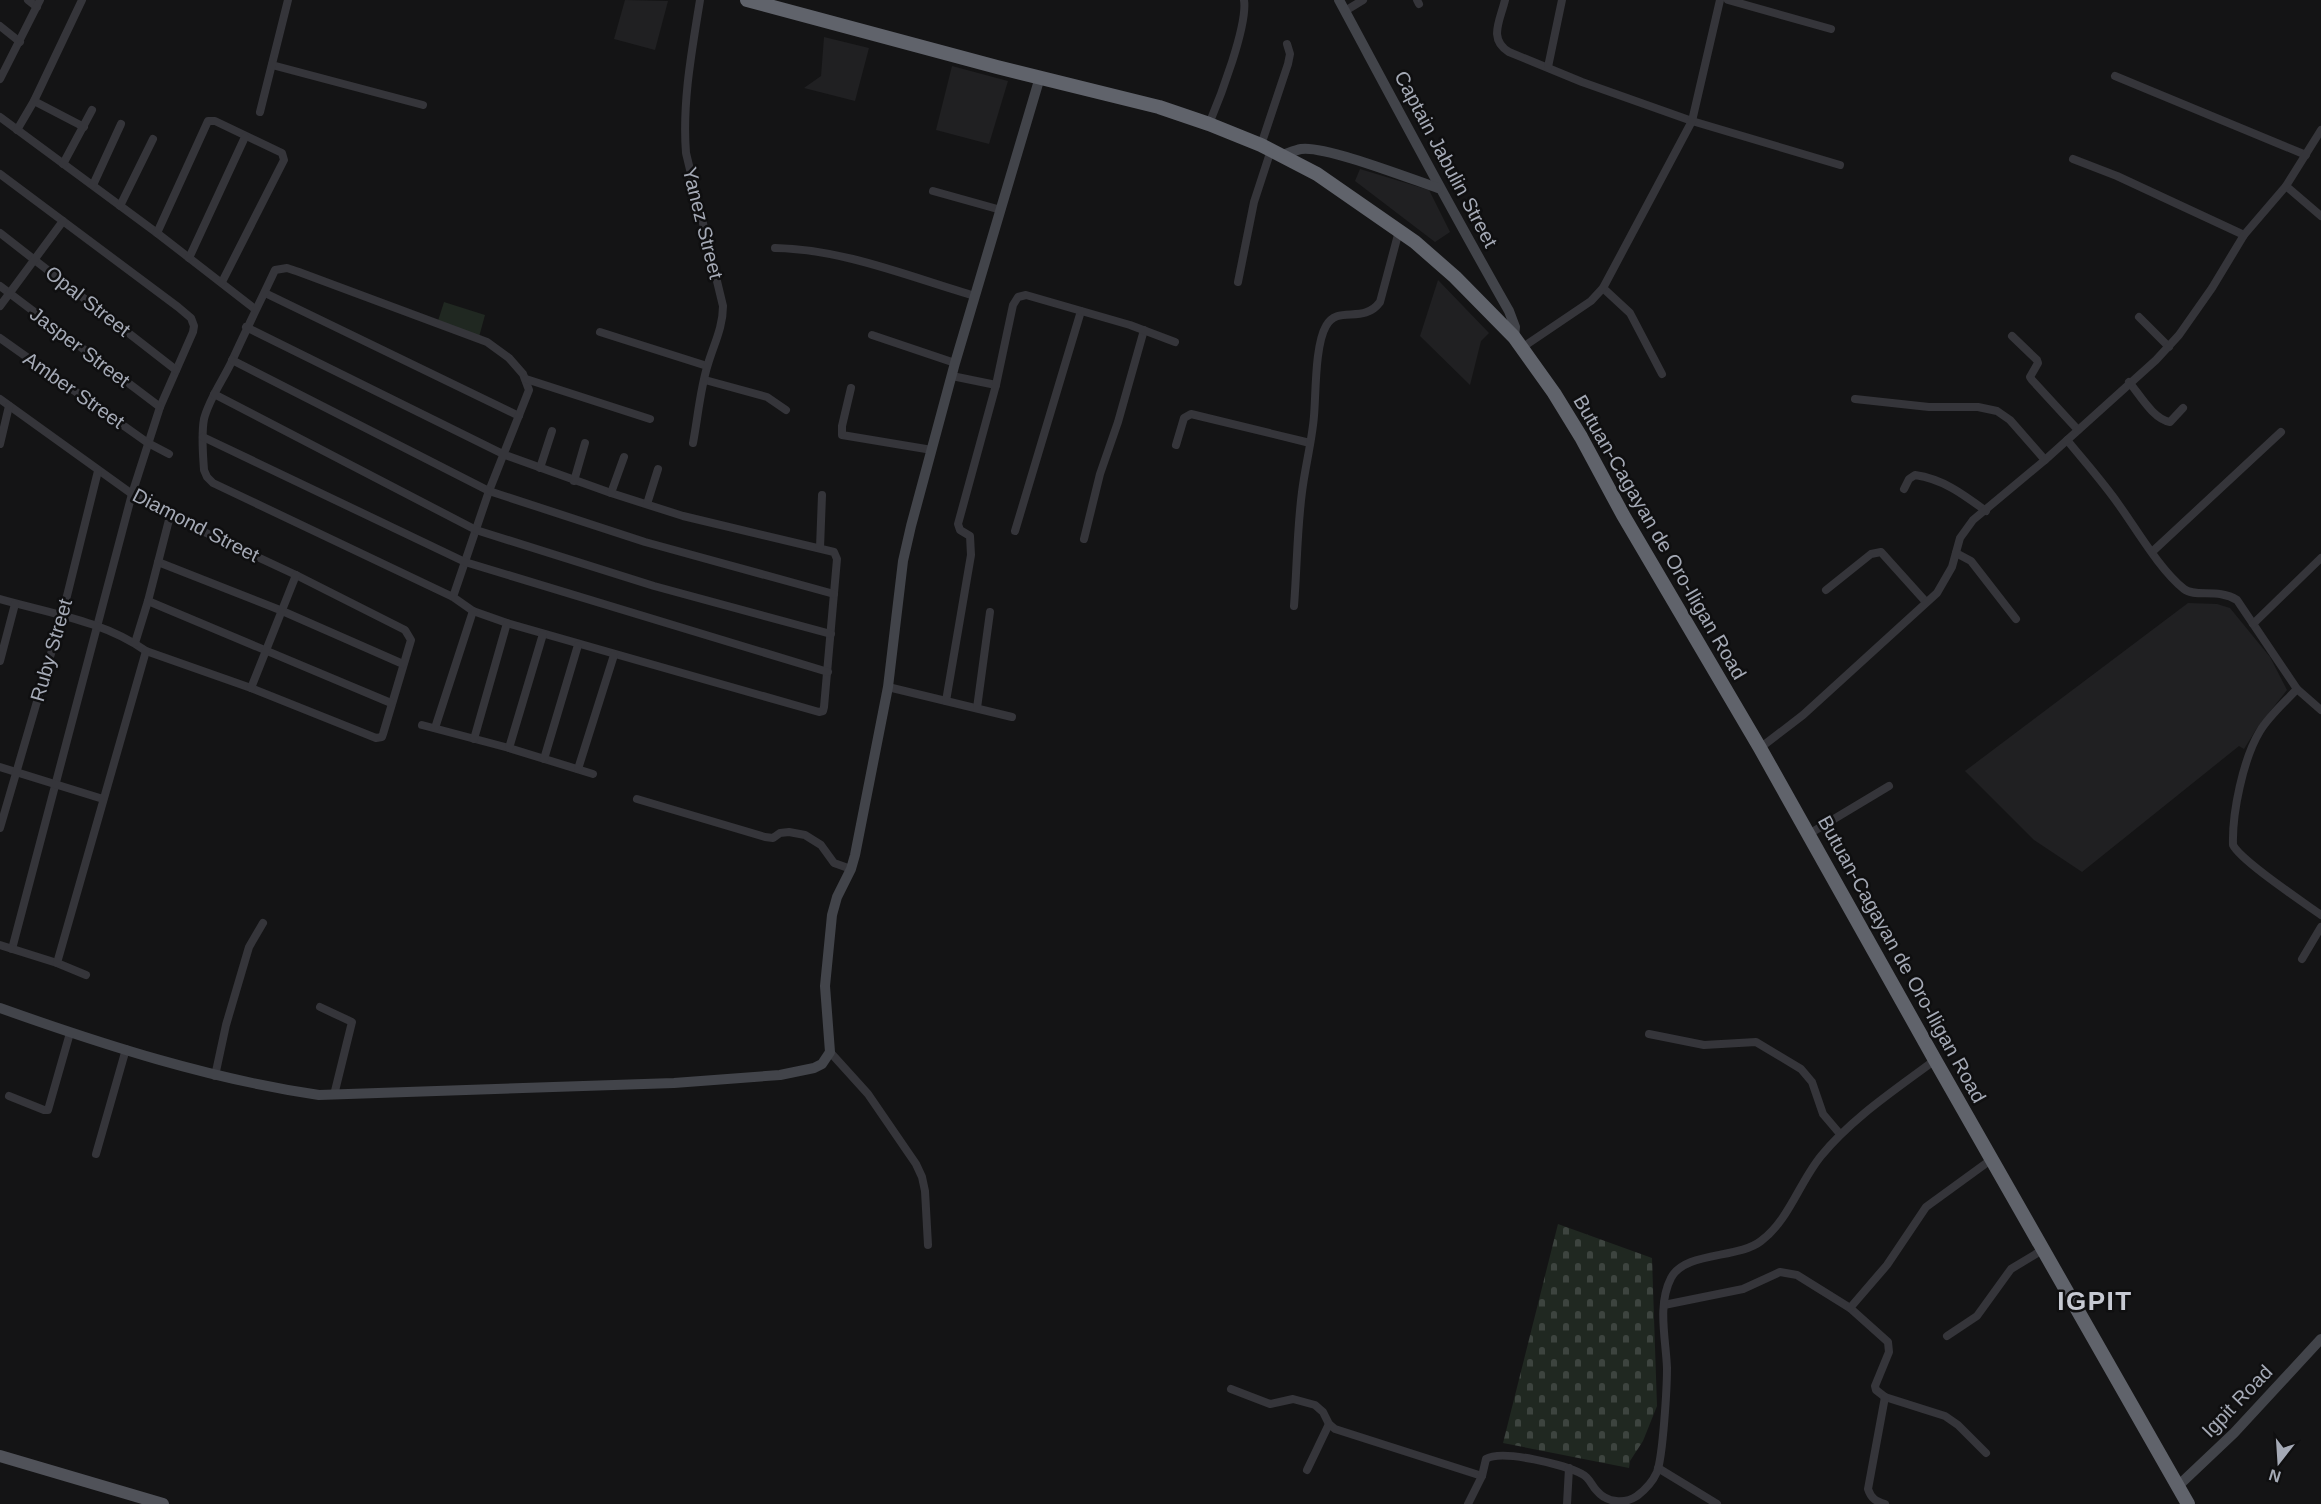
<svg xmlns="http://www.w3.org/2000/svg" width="2321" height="1504" font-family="Arial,sans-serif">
<defs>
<pattern id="cemetery-stones" width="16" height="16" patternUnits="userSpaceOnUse" patternTransform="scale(1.5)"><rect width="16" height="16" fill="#202821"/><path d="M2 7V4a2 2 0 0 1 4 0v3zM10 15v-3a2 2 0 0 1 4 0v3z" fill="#3d443f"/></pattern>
</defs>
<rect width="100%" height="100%" fill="#141415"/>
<!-- built -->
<g fill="#202022">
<polygon points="625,0 668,1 655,50 614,39"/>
<polygon points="824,37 869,48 855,101 804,88 821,76"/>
<polygon points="952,66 1008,81 989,144 936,130"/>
<polygon points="1360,169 1429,190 1450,232 1435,242 1355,181"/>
<polygon points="1438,280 1489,333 1481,341 1470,385 1420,336"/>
<polygon points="2188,603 2217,604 2230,608 2270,657 2287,690 2257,728 2244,749 2239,746 2082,872 2034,840 1965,771"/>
</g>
<!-- cemetery -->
<polygon fill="url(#cemetery-stones)" points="1558,1224 1652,1258 1657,1406 1643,1441 1630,1461 1629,1468 1503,1443"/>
<!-- garden -->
<polygon fill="#202821" points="444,302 485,315 479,337 437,324"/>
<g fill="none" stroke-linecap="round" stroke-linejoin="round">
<!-- street -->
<g stroke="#35353a" stroke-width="8">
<polyline points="28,0 37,7"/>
<polyline points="1417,0 1419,4"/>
<path d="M 1505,0 C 1500,21 1488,39 1509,52 L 1582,82 L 1692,121 L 1840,165"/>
<polyline points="1728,0 1831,29"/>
<polyline points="1345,11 1363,0"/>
<polyline points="0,26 20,42"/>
<polyline points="272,65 423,105"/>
<polyline points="1548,67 1562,0"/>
<polyline points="2115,76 2306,155"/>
<polyline points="0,79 40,0"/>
<polyline points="34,101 84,127"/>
<polyline points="260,112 288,0"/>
<polyline points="0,117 157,233 255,309"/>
<path d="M 1209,124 C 1220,98 1248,25 1244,0"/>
<polyline points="17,130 34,101 82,0"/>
<polyline points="1261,145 1288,64 1290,54 1287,44"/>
<polyline points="2073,159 2117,176 2244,235"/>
<polyline points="63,164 92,110"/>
<polyline points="0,174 178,307 191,318 194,326 193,332 160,407 132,494 12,949"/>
<polyline points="93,185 121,124"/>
<polyline points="2286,186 2321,216"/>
<polyline points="933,191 1001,210"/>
<polyline points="120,206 153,139"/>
<polyline points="0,233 176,370"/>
<polyline points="157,233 208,121 215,121 282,153 284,160 222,282"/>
<path d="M 775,248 C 843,249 910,277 975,296"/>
<polyline points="189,258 245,137"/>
<polyline points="1238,282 1254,202 1271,150"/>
<polyline points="0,286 160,407"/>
<polyline points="1603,288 1630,313 1662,374"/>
<polyline points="265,293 519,416"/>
<polyline points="0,306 63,221"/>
<polyline points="2139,317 2169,347"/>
<path d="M 246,327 L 505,455 L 611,493 L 683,516 L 834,552 L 837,559 L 824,707 L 823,711 L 819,712 L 507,623 L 473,611 L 453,597 L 213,483 L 207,477 L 204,470 C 203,454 201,435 204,419 C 209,399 223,380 232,361 C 246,330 261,300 275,270 L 287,268 L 299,272 L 487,342 L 509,358 L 523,374 L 529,390 L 489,491 L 453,597"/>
<polyline points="600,332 707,366"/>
<polyline points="872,335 955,363"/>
<polyline points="2012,336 2037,360 2038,363 2030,377 2032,380 2078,430"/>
<polyline points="0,338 148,443 169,454"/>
<polyline points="1523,347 1591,301 1603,288 1692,121 1720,0"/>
<polyline points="232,360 489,491 645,542 834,594"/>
<polyline points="952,376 996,385"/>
<polyline points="526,379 650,419"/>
<polyline points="705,380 767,397 786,410"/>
<path d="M 2129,382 C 2140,395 2153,419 2170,422 L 2183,408"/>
<polyline points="851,388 842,426 842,435 932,450"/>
<polyline points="214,394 476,530 654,586 831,634"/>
<path d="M 0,399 L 132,494 L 170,516 L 296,575 L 405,630 L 411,640 L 383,734 L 382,737 L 376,738 L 251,688 L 146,651 C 104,621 49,613 0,599"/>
<polyline points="1855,399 1929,407 1978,407 1997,411 2010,420 2045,460"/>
<polyline points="203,437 465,562 828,672"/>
<path d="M 2067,440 C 2084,461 2103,482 2119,505 C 2137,530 2160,570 2184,589 C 2195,598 2218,588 2237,600 L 2297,689 L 2321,710"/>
<path d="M 693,443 C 698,417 700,389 708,364 C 714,344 723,327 723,306 L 686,153 C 682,102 692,50 700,0"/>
<polyline points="0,444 9,406"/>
<polyline points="1176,445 1184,418 1191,414 1310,443"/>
<polyline points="540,468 552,431"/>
<polyline points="574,481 585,443"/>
<path d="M 1904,489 L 1909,479 L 1915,475 C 1943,479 1963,494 1986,511"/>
<polyline points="611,493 624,457"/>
<polyline points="647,504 658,469"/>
<polyline points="1015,531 1081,311"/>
<polyline points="1084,539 1100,474 1118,422 1144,330"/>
<polyline points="820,548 822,495"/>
<polyline points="2152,552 2281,432"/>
<polyline points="1956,553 1971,561 2016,619"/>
<polyline points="158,562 280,610 403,664"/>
<polyline points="1826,590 1871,554 1881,552 1926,602"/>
<polyline points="148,601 391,703"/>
<path d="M 1294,606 C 1297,568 1297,530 1302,492 C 1305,467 1312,441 1314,416 C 1316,392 1315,345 1326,326 C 1338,304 1363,325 1380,302 L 1399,231"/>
<polyline points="2253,624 2321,558"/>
<polyline points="135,643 148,601 170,516"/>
<polyline points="0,661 15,604"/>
<polyline points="888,687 1012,717"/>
<polyline points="251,688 296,575"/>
<path d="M 2297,689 C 2285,702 2269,716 2260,731 C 2243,759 2232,813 2233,845 C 2241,861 2303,902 2321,915"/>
<polyline points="946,701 971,555 970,536 960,530 958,524 996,385 1013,305 1018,297 1026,295 1130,325 1175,342"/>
<polyline points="977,708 990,612"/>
<polyline points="422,725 509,748 593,774"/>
<polyline points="435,728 473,611"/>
<polyline points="474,739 507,623"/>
<polyline points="509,748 543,634"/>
<polyline points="1760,748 1803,715 1937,593 1952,567 1960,538 1973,520 2045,460 2156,360 2179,335 2212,288 2244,235 2286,186 2321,130"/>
<polyline points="544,759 578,645"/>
<polyline points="0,767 103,799"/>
<polyline points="578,769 614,655"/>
<polyline points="637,799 765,837 773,838 780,833 789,832 805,835 821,845 834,863 851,869"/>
<polyline points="0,828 62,616 98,471"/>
<polyline points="1809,834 1889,786"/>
<polyline points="0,945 57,963 86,975"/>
<polyline points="2302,959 2321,927"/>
<polyline points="57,963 146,651"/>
<polyline points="320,1007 352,1022 334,1095"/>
<polyline points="1649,1034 1704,1045 1756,1042 1801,1069 1812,1082 1823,1114 1840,1134"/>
<polyline points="830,1052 868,1094 916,1164 922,1177 925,1191 928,1245"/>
<polyline points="215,1076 226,1025 249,947 263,923"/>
<polyline points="9,1096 44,1110 48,1110 70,1033"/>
<polyline points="96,1154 126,1049"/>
<polyline points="1664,1305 1743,1289 1780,1272 1797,1275 1850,1308 1888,1342 1889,1352 1875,1386 1876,1390 1885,1397 1945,1416 1958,1425 1986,1453"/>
<polyline points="1850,1308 1887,1265 1926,1207 1992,1159"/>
<polyline points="1947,1336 1977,1316 2011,1269 2044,1249"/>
<polyline points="1231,1389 1270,1404 1293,1399 1315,1405 1323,1412 1329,1424 1335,1429 1482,1476"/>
<polyline points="1658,1468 1717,1504"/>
<polyline points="1307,1470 1329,1424"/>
<path d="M 1468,1504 L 1482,1476 L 1486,1459 C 1502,1449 1566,1465 1582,1474 C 1590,1478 1591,1485 1597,1491 C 1607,1503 1625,1504 1637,1496 C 1645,1490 1653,1481 1657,1472 C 1663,1456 1667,1387 1667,1368 C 1666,1340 1657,1305 1671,1278 C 1685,1251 1738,1259 1761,1241 C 1789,1220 1799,1183 1821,1156 C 1852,1118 1895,1090 1935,1060"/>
<polyline points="1567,1504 1569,1468"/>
<path d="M 1885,1504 C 1875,1501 1871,1498 1868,1489 L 1885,1397"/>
</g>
<!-- secondary -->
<g stroke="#42444a" stroke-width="10">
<path d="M 1339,0 C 1395,104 1450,208 1509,311 L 1515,327 L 1514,337"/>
<path d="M 1283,155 C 1289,153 1295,150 1301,149 C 1324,145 1411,179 1438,188"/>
<path d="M 0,1008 C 104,1045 210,1079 319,1095 L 674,1083 L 780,1075 L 814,1068 L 822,1064 L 830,1052 L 825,986 L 832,915 L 837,897 L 851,869 L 855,855 L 888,687 L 903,561 L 911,526 L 955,363 L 1040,77"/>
<polyline points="2178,1486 2234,1433 2321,1339"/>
</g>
<!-- primary -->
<polyline stroke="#505259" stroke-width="12" points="0,1456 163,1504"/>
<!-- highway -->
<polyline stroke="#60636b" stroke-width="14" points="747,0 997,67 1159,107 1209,124 1261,145 1317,174 1415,242 1455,277 1514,337 1554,393 1581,437 1623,515 1760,748 1935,1060 2188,1504"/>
</g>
<g text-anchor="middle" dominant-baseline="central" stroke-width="5" stroke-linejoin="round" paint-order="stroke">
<!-- street labels -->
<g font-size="20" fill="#a5aab6" stroke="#0f0f10">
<text transform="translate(1446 159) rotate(62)">Captain Jabulin Street</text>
<text transform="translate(703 223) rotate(76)">Yanez Street</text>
<text transform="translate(88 301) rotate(38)">Opal Street</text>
<text transform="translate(80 347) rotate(37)">Jasper Street</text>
<text transform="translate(74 390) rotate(35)">Amber Street</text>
<text transform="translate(196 525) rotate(27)">Diamond Street</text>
<text transform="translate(1660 537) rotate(60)">Butuan-Cagayan de Oro-Iligan Road</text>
<text transform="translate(51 650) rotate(-74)">Ruby Street</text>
<text transform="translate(1902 959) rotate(61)">Butuan-Cagayan de Oro-Iligan Road</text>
<text transform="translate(2237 1401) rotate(-46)">Igpit Road</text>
</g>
<!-- district labels -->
<g font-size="26" font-weight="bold" letter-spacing="1.5" fill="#c6c9d2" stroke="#0f0f10">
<text x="2095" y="1301">IGPIT</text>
</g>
</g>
<!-- north arrow -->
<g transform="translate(2279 1462) rotate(197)" stroke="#0f0f10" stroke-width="4.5" paint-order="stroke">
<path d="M0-4.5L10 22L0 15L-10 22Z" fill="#a5aab6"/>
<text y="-9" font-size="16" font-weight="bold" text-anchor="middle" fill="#a5aab6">N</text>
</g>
</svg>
